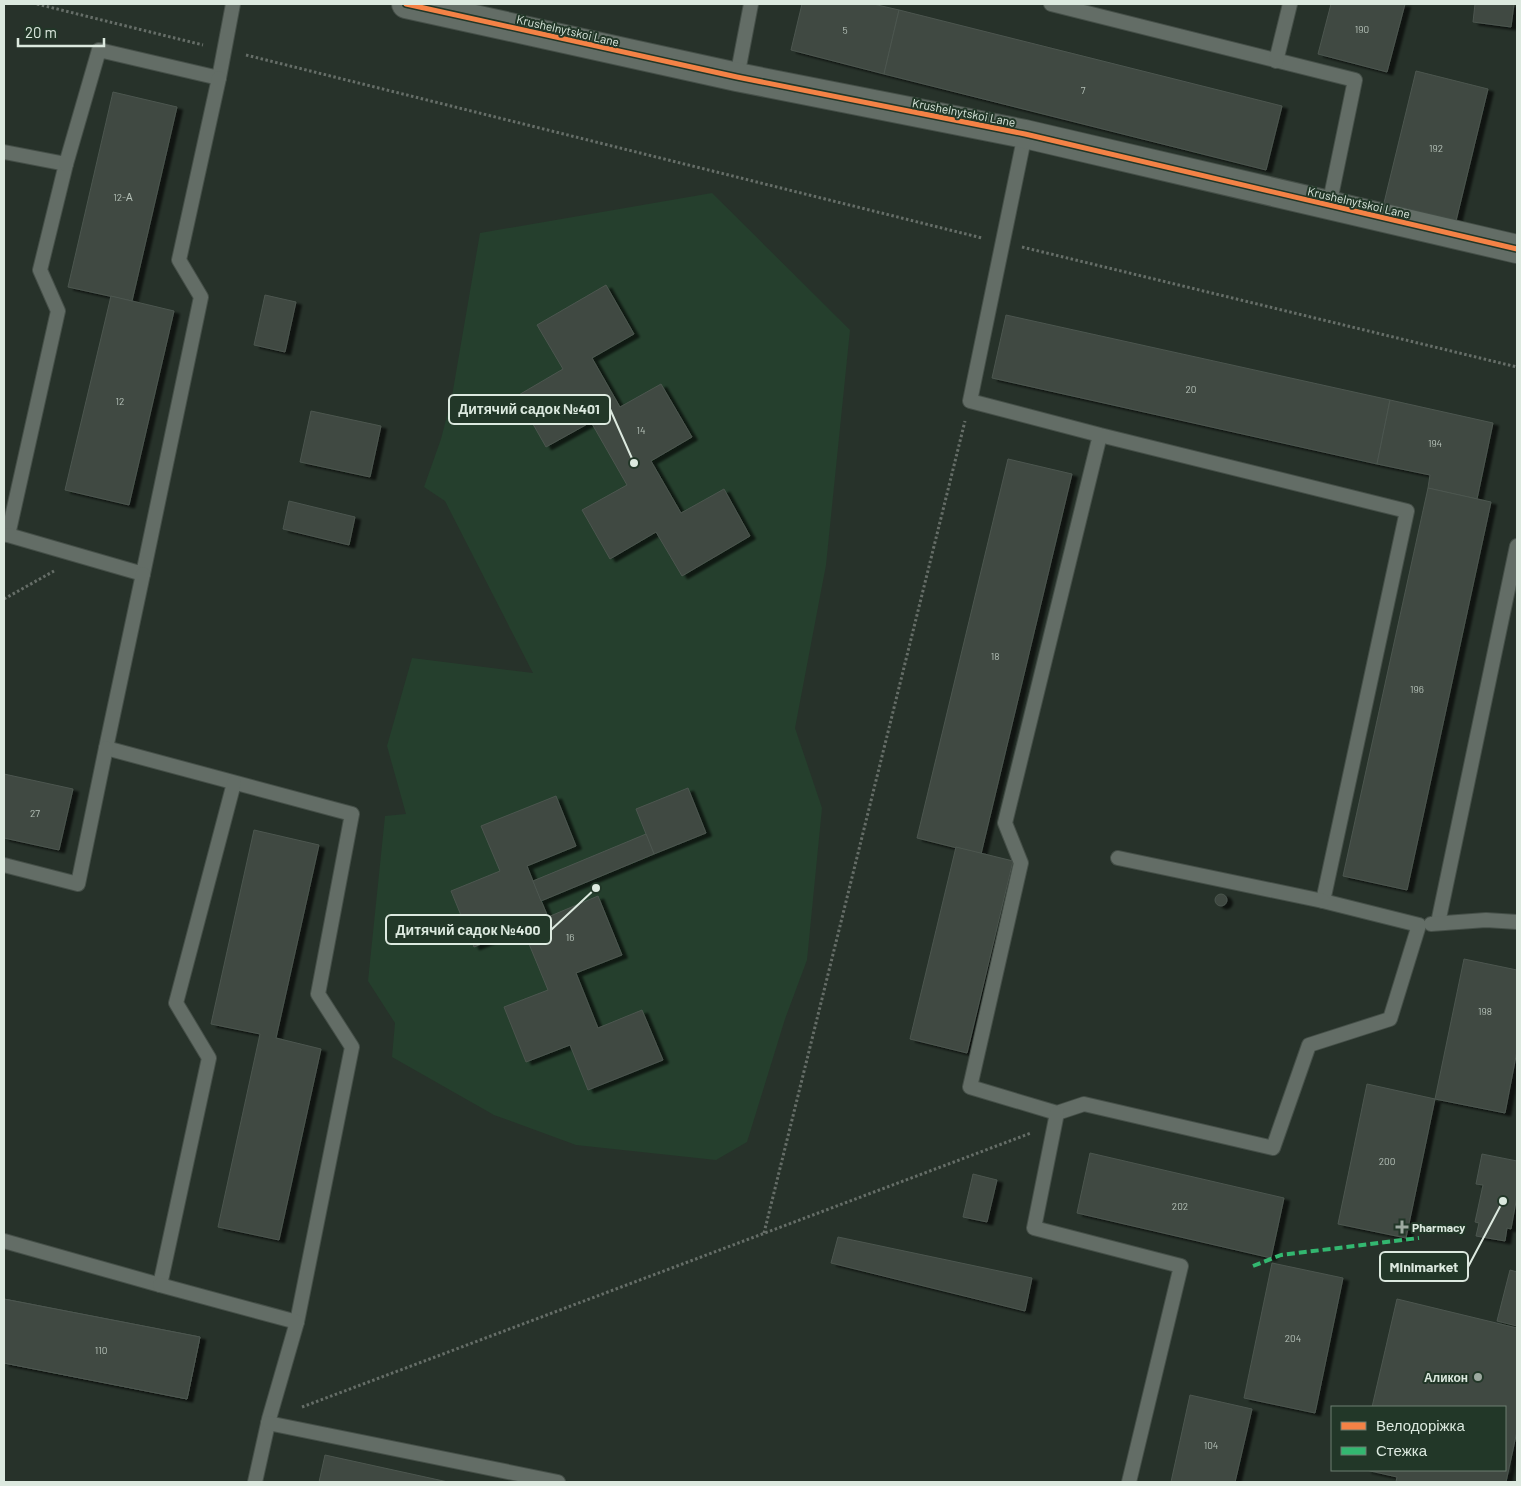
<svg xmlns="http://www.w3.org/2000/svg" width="1521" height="1486" font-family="Barlow,sans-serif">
<defs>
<filter id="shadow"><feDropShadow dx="5.5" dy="3" stdDeviation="1" flood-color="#0009"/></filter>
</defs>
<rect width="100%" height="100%" fill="#27322a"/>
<!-- built -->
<polygon fill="#253f2d" points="712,193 850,330 826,565 795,728 822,808 807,960 785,1019 747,1142 716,1160 576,1145 494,1115 392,1057 395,1023 368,981 385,816 406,814 387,746 412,658 533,673 445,501 424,487 441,439 452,396 480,233"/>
<!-- building -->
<g fill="#404942" stroke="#4c564f" filter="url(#shadow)">
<polygon points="802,4 873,4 899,10 884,74 791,50"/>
<polygon points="1331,4 1405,4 1387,72 1318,54"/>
<polygon points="1475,4 1514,4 1511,27 1473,22"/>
<polygon points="899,10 1282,106 1266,170 884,74"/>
<polygon points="1416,71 1488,89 1455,225 1383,207"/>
<polygon points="113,92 177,107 132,301 68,287"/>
<polygon points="606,285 634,334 592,358 620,407 661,384 692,437 651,461 681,513 724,489 750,536 682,576 656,532 610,559 582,510 627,485 591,422 546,447 517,396 563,369 537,325"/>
<polygon points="265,295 296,302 285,352 254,345"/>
<polygon points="111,296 174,311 129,505 65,490"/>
<polygon points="1006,315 1390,400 1377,464 992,378"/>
<polygon points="1390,400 1493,423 1477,499 1428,488 1430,475 1377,464"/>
<polygon points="311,411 381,426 370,477 300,462"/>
<polygon points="1008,459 1072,474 981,854 917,838"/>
<polygon points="1428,488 1491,502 1407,890 1343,876"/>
<polygon points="289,501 355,517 349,545 283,529"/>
<polygon points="4,774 73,789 59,850 4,838"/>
<polygon points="688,788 706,833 654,854 636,809"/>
<polygon points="556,796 576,846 527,866 533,881 548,917 598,896 622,955 576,973 598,1028 642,1010 663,1060 588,1090 570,1045 526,1062 504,1007 548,990 522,927 474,947 451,891 500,871 481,826"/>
<polygon points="254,830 319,845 276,1038 321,1049 279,1240 218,1227 260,1034 211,1024"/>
<polygon points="646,834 654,854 541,901 533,881"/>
<polygon points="956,847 1013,861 967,1053 910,1039"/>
<circle cx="1221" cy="900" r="6"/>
<polygon points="1464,959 1517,970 1517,1051 1505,1113 1435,1099"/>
<polygon points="1367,1084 1435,1099 1406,1238 1338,1224"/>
<polygon points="1090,1153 1284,1198 1271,1258 1077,1213"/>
<polygon points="1482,1154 1517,1161 1517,1196 1511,1229 1507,1228 1505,1241 1476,1236 1479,1223 1475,1222 1483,1185 1476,1184"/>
<polygon points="973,1174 997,1180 987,1222 963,1217"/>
<polygon points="838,1237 1032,1278 1025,1311 831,1263"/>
<polygon points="1272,1263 1343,1278 1315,1413 1244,1398"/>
<polygon points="1510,1270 1517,1272 1517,1326 1497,1321"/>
<polygon points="4,1299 200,1337 187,1399 4,1363"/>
<polygon points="4,1299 200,1337 187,1399 4,1363"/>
<polygon points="1397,1299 1517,1328 1517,1431 1506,1482 1396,1482 1397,1477 1366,1470 1505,1470 1505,1407 1372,1407"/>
<polygon points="1190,1395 1252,1409 1235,1482 1171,1482"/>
<polygon points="325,1455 448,1482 319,1482"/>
</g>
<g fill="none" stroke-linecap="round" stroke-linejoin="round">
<defs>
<g id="lane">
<polyline points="1051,4 1355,80 1329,206"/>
<polyline points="1276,61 1290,4"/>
<polyline points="737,77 751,4"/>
<polyline points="1025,134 970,401 1100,435 1005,823 1021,863 970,1087 1057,1113 1084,1104 1273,1148 1309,1045 1390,1019 1419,925 1323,901 1407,511 1100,435"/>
<polyline points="4,152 66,164 40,270 58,311 8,535 4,534"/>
<polyline points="66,164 99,50 219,78 233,4"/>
<polyline points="8,535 143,574 201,297 179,260 219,78"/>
<polyline points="143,574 106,748 352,814 318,994 352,1047 297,1322"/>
<polyline points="1118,858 1323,901"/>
<polyline points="4,865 78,884 106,748"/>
<polyline points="1438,923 1517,546"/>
<polyline points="1431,924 1486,920 1517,922"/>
<polyline points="1057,1113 1034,1228 1181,1266 1129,1482"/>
<polyline points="4,1241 160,1285 209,1058 176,1003 234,783"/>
<polyline points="160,1285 297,1322 269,1419 255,1482"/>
<polyline points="268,1423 558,1482"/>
</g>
<polyline id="street" points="406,4 737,77 1025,134 1517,249"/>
</defs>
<!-- lane casing -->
<use href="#lane" stroke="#454f48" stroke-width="16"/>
<!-- street casing -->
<use href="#street" stroke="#454f48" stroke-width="30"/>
<!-- path -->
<g stroke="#666e68" stroke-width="3" stroke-dasharray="2.5 2.5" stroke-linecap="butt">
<polyline points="37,4 203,45"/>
<polyline points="246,55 982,238"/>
<polyline points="1022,247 1517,367"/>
<polyline points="4,599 54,571"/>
<polyline points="764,1233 965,421"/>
<polyline points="302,1407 1031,1133"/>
</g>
<!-- lane -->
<use href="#lane" stroke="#636d66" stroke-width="14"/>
<!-- street -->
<use href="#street" stroke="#636d66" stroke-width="28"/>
<!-- quiet -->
<polyline stroke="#33b770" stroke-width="4" stroke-dasharray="8 4" stroke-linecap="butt" points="1253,1266 1281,1255 1419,1238"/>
<defs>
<polyline id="cycleway" points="406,4 737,77 1025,134 1517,249"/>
</defs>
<!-- cycleway casing -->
<use href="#cycleway" stroke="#223728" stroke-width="8"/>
<!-- cycleway -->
<use href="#cycleway" stroke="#f48246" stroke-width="5"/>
</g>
<!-- markers -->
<g fill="#9da9a0" stroke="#223728" stroke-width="2">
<path d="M1399.5 1219.5h5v5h5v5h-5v5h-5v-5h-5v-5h5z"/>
<circle cx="1478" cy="1377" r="5"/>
</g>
<g text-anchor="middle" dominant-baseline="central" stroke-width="4" stroke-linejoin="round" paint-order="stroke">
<!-- number labels -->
<g font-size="10" fill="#b5c1b8">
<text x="1362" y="29">190</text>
<text x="845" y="30">5</text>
<text x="1083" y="90">7</text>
<text x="1436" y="148">192</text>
<text x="123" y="197">12-А</text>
<text x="1191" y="389">20</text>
<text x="120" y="401">12</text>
<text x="641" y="430">14</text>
<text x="1435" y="443">194</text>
<text x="995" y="656">18</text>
<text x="1417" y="689">196</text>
<text x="35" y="813">27</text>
<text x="570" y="937">16</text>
<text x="1485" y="1011">198</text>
<text x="1387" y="1161">200</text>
<text x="1180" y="1206">202</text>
<text x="1293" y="1338">204</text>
<text x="101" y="1350">110</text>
<text x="1211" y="1445">104</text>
</g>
<!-- street labels -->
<g font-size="12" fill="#dce9df" stroke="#223728">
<text transform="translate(568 30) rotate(13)">Krushelnytskoi Lane</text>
<text transform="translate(964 112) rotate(11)">Krushelnytskoi Lane</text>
<text transform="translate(1359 202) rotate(13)">Krushelnytskoi Lane</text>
</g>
<!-- poi labels -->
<g font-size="12" font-weight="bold" fill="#dce9df" stroke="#223728" text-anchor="start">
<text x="1412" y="1227">Pharmacy</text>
<text x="1468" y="1377" text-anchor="end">Аликон</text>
</g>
</g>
<!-- callouts -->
<path fill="none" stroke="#dce9df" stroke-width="2" d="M634 463L610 409M596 888L551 930M1503 1201L1468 1267"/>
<g fill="#dce9df" stroke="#223728" stroke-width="2">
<circle cx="634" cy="463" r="5"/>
<circle cx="596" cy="888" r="5"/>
<circle cx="1503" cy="1201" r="5"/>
</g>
<g fill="#223728" stroke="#dce9df" stroke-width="2">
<rect x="449" y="395" width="161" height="29" rx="5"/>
<rect x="386" y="915" width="165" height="29" rx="5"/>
<rect x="1380" y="1252" width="88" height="29" rx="5"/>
</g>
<g font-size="14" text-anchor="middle" font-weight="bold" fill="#dce9df">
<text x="529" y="414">Дитячий садок №401</text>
<text x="468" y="935">Дитячий садок №400</text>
<text x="1424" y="1272">Minimarket</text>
</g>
<!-- border -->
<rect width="1521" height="1486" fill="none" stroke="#dce9df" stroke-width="10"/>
<!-- legend -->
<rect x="1331" y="1406" width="175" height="65" fill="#223728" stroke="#6c7e71"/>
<rect x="1341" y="1422" width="25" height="8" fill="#f48246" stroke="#6c7e71"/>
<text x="1376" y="1431" font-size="15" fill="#dce9df">Велодоріжка</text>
<rect x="1341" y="1447" width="25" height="8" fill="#33b770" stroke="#6c7e71"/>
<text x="1376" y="1456" font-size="15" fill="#dce9df">Стежка</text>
<!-- scale -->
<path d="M18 38v8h86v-8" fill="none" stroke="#dce9df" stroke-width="2.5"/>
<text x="25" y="38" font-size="15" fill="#dce9df" stroke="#223728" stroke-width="4" paint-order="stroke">20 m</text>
</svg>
